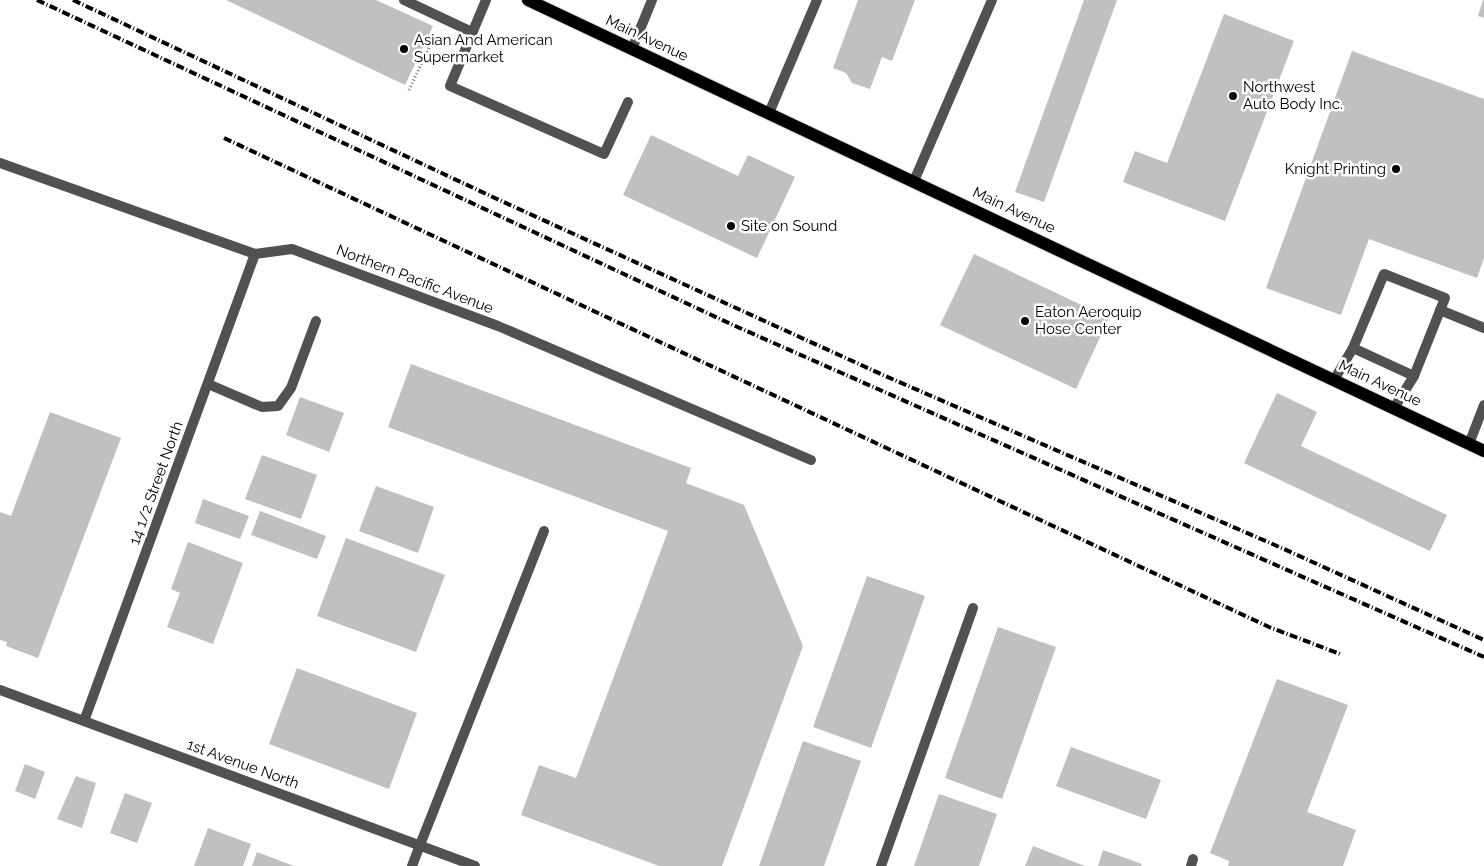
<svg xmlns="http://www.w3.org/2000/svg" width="1484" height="866" font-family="Raleway,sans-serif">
<rect width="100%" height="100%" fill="#fff"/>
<!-- building -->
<g fill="#c0c0c0">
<polygon points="226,0 376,0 433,26 405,85"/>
<polygon points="858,0 915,0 892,61 882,57 870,89 852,83 846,73 833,68"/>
<polygon points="1084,0 1117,0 1044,202 1015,192"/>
<polygon points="1483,0 1484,0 1484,18 1478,16"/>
<polygon points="1224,14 1294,41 1225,221 1123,182 1135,151 1167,163"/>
<polygon points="1352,51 1484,99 1484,258 1477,278 1369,239 1341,315 1266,288"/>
<polygon points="651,135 738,176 748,155 795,177 757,258 623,195"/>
<polygon points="974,254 1109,318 1076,389 940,325"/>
<polygon points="411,364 691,468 686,483 744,505 803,646 722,866 659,866 521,815 539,765 576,778 668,531 388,427"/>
<polygon points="1277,393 1317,412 1301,446 1447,515 1430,551 1244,463"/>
<polygon points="300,397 344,413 329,452 286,435"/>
<polygon points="50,412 121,438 38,658 6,646 7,642 0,640 0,512 11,516"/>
<polygon points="262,455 317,475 301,519 245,499"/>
<polygon points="376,486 434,507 418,553 359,531"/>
<polygon points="203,499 249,516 240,539 195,523"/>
<polygon points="260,511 326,536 317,559 251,535"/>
<polygon points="346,538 445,575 416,652 317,616"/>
<polygon points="188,542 243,563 213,644 167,627 180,593 171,589"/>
<polygon points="867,576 925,596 871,748 813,727"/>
<polygon points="998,627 1056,647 1002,799 945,778"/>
<polygon points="297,668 417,713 389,789 269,744"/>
<polygon points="1277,679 1348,705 1307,812 1356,830 1343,866 1228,866 1229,861 1210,853"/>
<polygon points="803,741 861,761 824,866 759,866"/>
<polygon points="1071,747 1161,780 1146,819 1056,786"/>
<polygon points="25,764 45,772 35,799 15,791"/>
<polygon points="76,776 96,783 82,828 57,819"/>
<polygon points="125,793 152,803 137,843 110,833"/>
<polygon points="939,794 997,814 979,866 914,866"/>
<polygon points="208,828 251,844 243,866 194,866"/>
<polygon points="1033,846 1085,866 1025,866"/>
<polygon points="1103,850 1142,864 1141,866 1098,866"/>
<polygon points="257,852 294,866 252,866"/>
</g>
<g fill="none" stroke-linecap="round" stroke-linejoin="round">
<defs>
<polyline id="primary" points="528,0 1484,451"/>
</defs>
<!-- primary casing -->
<use href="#primary" stroke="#dbdbdb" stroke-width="14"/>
<!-- path -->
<polyline stroke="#737373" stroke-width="3" stroke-dasharray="1 2.5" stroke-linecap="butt" points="409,90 436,33"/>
<!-- service -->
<g stroke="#515151" stroke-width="10">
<polyline points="404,0 472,32"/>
<polyline points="486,0 450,86 604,154 628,102"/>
<polyline points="632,49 652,0"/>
<polyline points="914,181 992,0"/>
<polygon points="1384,274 1445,298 1414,376 1353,348"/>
<polyline points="1440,310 1484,328"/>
<polyline points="1334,380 1353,348"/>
<polyline points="208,384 262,407 278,406 291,388 316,321"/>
<polyline points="1394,408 1414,376"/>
<polyline points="420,845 544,531"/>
<polyline points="881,866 973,608"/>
</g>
<!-- minor -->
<g stroke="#515151" stroke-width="10">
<polyline points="769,113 817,0"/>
<polyline points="0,163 255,254 292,249 498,326 811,460"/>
<polyline points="1469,444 1484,405"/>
<polyline points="84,721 255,254"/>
<polyline points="412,866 420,845"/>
<polyline points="1191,866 1193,859"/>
</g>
<!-- tertiary -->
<polyline stroke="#515151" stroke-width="10" points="0,690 475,866"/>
<!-- primary -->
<use href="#primary" stroke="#000" stroke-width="12"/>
<!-- rail -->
<g stroke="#000" stroke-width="4" stroke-dasharray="8 2.5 1 2.5" stroke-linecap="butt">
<polyline points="37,0 733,325 1484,657"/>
<polyline points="73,0 497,199 883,375 1284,549 1484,640"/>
<polyline points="224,138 1269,627 1340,654"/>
</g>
</g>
<!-- markers -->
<g fill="#000" stroke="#fff" stroke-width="2">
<circle cx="404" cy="49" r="5"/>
<circle cx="1233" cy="96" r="5"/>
<circle cx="1396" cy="169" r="5"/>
<circle cx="731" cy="226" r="5"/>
<circle cx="1025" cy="321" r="5"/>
</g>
<g text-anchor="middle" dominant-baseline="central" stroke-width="5" stroke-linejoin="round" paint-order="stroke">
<!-- street labels -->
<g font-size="15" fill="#000" stroke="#fff">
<text transform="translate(647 38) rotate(25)">Main Avenue</text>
<text transform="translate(1014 210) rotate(25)">Main Avenue</text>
<text transform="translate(415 279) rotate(21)">Northern Pacific Avenue</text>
<text transform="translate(1380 383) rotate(25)">Main Avenue</text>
<text transform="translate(156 483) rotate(-70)">14 1/2 Street North</text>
<text transform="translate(243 764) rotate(20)">1st Avenue North</text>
</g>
<!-- poi labels -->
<g font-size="15" fill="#000" stroke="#fff" text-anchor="start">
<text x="414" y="40">Asian And American<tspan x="414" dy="17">Supermarket</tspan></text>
<text x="1243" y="87">Northwest<tspan x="1243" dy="17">Auto Body Inc.</tspan></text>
<text x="1386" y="169" text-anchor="end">Knight Printing</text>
<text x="741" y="226">Site on Sound</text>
<text x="1035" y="312">Eaton Aeroquip<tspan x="1035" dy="17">Hose Center</tspan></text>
</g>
</g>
</svg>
